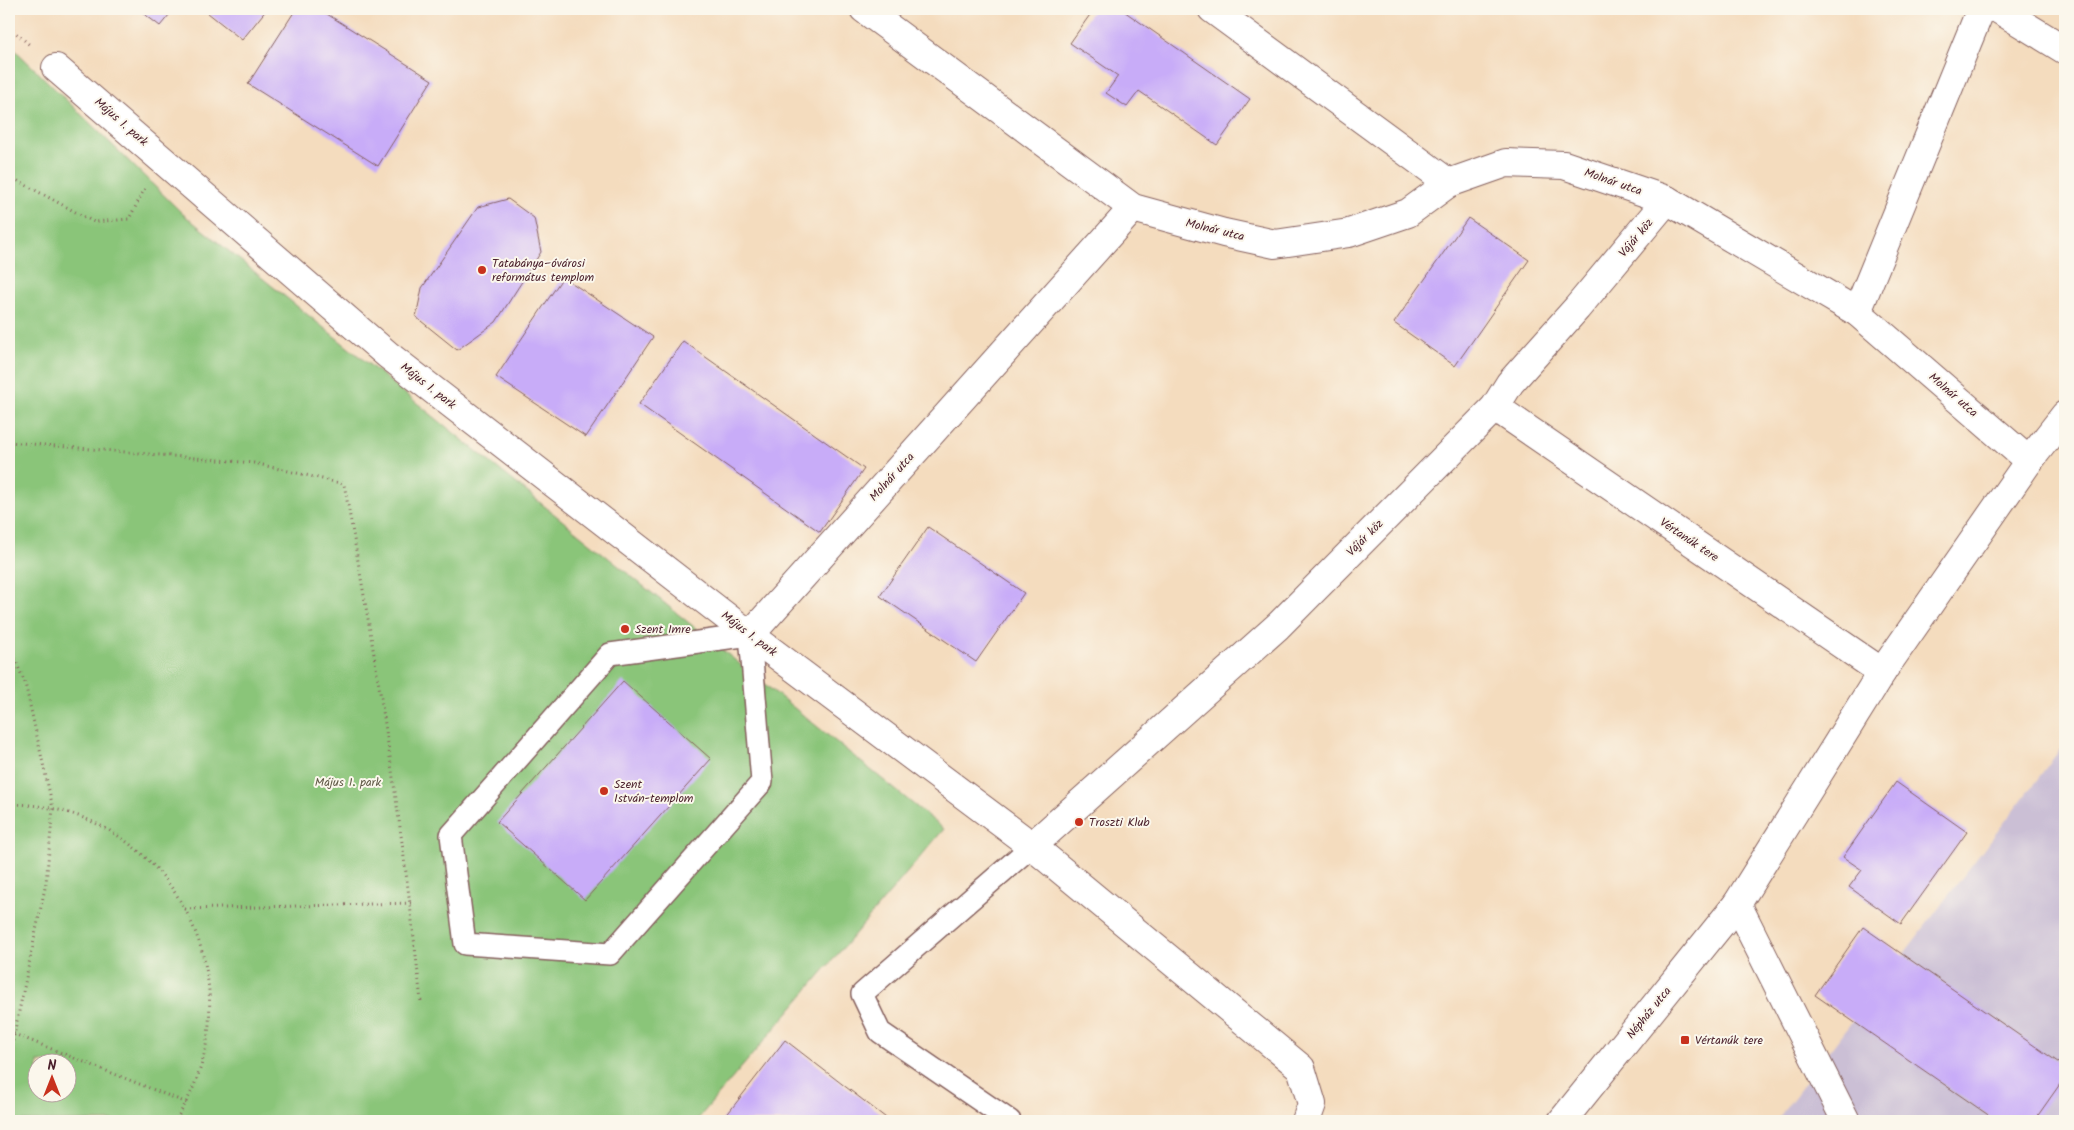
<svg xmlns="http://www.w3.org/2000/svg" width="2074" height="1130" font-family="Kalam,sans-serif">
<rect width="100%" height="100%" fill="#fbf7ec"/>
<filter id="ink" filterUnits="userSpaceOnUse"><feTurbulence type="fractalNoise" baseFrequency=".02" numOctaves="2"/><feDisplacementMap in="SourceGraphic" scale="10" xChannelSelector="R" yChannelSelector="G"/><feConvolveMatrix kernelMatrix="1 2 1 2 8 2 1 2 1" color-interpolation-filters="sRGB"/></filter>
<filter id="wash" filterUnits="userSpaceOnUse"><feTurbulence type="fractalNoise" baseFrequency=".0096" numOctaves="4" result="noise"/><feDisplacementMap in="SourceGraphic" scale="20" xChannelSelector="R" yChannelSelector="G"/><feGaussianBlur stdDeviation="1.12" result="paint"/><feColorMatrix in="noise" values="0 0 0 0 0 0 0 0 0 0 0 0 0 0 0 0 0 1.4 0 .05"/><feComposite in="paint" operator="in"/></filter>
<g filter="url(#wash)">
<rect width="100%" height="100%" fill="#f4dcbe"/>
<!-- industrial -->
<polygon fill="#cbbfd5" points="2065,743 2065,1121 1776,1121"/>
<!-- green -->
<path fill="#8ac579" stroke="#6a7252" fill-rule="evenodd" d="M 9,44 L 183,214 L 944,829 L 696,1121 L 9,1121 ZM 38,1062 L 68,1062 L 68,1092 L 38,1092 Z"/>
<g id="blocks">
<!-- building -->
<g fill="#c8acf8">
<polygon points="138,9 174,9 160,26"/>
<polygon points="203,9 267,9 242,40"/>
<polygon points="296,9 319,9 432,80 378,166 248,84"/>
<polygon points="1094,9 1121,9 1250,99 1217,145 1139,91 1127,107 1106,93 1118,76 1070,43"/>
<polygon points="508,199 534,218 541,252 496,322 457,350 416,317 422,288 478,207"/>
<polygon points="1468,218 1529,260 1455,366 1394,323"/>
<polygon points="563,277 653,337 586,437 496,377"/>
<polygon points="683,341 864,469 820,532 639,404"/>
<polygon points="928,527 1024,593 976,662 880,596"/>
<polygon points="623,681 711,759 585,900 497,822"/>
<polygon points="1896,782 1967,832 1901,924 1849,887 1862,870 1843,857"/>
<polygon points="1863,927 2065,1067 2065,1077 2034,1121 1997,1121 1815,995"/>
<polygon points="785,1040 890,1121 722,1121"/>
</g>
</g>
</g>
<g filter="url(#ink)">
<use href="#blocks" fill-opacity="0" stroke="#86615e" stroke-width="1"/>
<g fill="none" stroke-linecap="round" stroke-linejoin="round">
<defs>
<g id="service">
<polygon points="750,635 762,782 610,954 465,944 451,835 610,654"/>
<polyline points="1010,1121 880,1032 862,994 1032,846"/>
</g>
<polyline id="pedestrian" points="56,68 388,355 750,635 1032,846"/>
<g id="minor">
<polyline points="864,9 1133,208 1224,233 1275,244 1349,233 1408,213 1449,183 1506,163 1564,165 1667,200 1857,312 2029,461"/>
<polyline points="1212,9 1449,183"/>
<polyline points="1998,9 2065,50"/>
<polyline points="1857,312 1981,9"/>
<polyline points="1495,407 1882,672"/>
<polyline points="750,635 1133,208"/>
<polyline points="1737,904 1846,1121"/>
<polyline points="1306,1121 1312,1104 1301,1068 1032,846 1278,626 1495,407 1510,383 1577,308 1667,200"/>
<polyline points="1562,1121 1737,904 1882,672 2029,461 2065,415"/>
</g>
</defs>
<!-- service casing -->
<use href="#service" stroke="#86615e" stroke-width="24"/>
<!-- pedestrian casing -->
<use href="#pedestrian" stroke="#86615e" stroke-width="30"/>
<!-- minor casing -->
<use href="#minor" stroke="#86615e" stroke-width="30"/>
<!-- path -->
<g stroke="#86615e" stroke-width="3" stroke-dasharray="1 4" stroke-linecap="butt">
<polyline points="9,27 31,46"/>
<polyline points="9,176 94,222 129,219 145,188"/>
<path d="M 9,442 L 254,463 L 344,484 C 376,656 403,828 421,1002"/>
<polyline points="9,645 25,683 53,808 46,883 9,1059"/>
<path d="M 9,804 C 172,804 264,987 175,1121"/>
<polyline points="185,909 411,903"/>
<polyline points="9,1032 187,1103"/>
</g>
<!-- service -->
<use href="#service" stroke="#fff" stroke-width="21"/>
<!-- pedestrian -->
<use href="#pedestrian" stroke="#fff" stroke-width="28"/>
<!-- minor -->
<use href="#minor" stroke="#fff" stroke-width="28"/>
</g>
</g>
<!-- markers -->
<g fill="#c8321e" stroke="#fbf7ec" stroke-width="2">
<circle cx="482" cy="270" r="5"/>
<circle cx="625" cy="629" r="5"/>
<circle cx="604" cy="791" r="5"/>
<circle cx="1079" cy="822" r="5"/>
<rect x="1680" y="1035" width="10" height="10" rx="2.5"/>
</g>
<g text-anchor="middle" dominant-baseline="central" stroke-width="4" stroke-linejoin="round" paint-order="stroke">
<!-- street labels -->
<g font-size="12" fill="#4a1f2b" stroke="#fbf7ec">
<text transform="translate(121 122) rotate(41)">Május 1. park</text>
<text transform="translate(1613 182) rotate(19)">Molnár utca</text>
<text transform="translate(1215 230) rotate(14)">Molnár utca</text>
<text transform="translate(1636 238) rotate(-50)">Vájár köz</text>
<text transform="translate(428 386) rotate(38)">Május 1. park</text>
<text transform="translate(1953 395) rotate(41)">Molnár utca</text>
<text transform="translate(892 477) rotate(-48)">Molnár utca</text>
<text transform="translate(1365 538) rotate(-45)">Vájár köz</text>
<text transform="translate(1689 540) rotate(34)">Vértanúk tere</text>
<text transform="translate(749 634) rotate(37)">Május 1. park</text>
<text transform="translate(1649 1013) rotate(-51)">Népház utca</text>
</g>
<!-- poi labels -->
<g font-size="12" fill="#4a1f2b" stroke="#fbf7ec" text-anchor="start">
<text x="492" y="263">Tatabánya–óvárosi<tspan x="492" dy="14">református templom</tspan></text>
<text x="635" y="629">Szent Imre</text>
<text x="614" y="784">Szent<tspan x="614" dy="14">István-templom</tspan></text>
<text x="1089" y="822">Troszti Klub</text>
<text x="1695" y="1040">Vértanúk tere</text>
</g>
<!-- park labels -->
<g font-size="12" fill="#605946" stroke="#fbf7ec">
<text x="348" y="782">Május 1. park</text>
</g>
</g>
<!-- margin -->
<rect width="2074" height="1130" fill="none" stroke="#fbf7ec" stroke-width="30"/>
<!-- north arrow -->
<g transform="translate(52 1078)"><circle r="24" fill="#fbf7ec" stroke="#b4a19f"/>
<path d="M0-4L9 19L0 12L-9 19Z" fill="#c8321e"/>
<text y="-8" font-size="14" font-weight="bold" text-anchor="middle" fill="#4a1f2b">N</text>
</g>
</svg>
